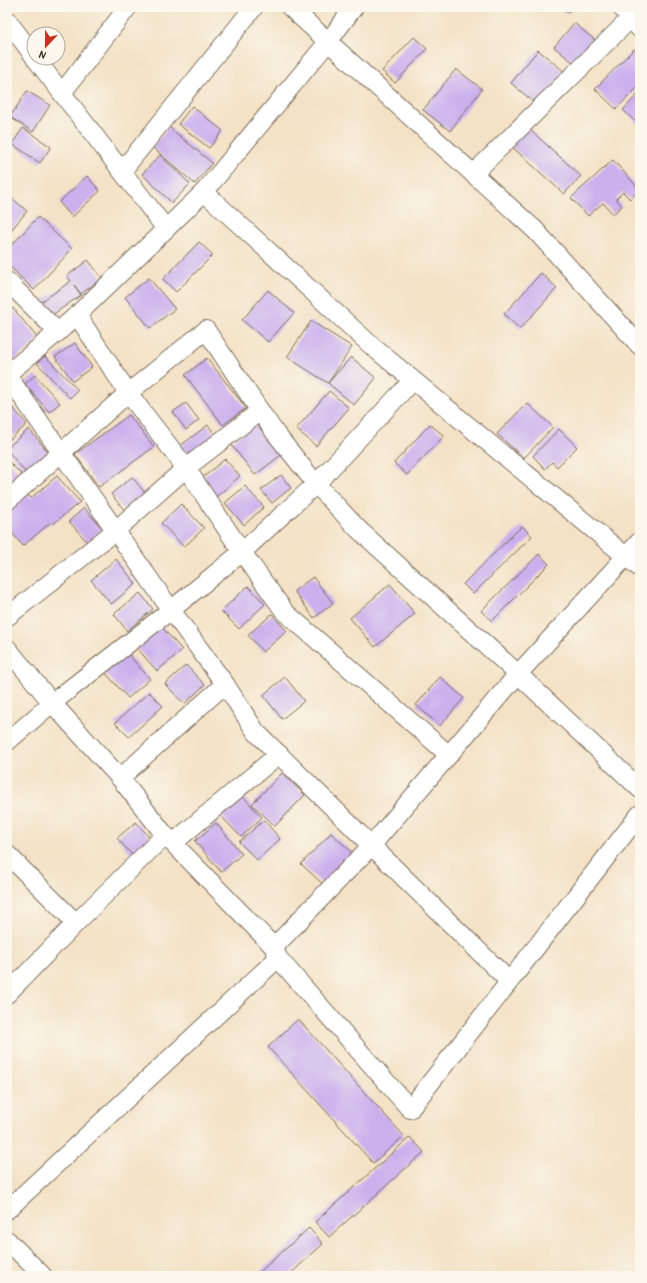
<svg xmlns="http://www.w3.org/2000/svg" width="647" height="1283" font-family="'Patrick Hand',sans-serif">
<rect width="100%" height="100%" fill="#fbf7ec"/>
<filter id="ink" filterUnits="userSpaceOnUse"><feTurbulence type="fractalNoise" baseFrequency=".025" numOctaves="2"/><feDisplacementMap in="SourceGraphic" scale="8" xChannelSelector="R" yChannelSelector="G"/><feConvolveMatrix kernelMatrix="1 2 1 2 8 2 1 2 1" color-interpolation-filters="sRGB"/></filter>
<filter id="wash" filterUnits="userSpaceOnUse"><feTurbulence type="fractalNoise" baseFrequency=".012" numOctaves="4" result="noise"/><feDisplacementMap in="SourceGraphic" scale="16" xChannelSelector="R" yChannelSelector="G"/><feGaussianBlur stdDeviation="0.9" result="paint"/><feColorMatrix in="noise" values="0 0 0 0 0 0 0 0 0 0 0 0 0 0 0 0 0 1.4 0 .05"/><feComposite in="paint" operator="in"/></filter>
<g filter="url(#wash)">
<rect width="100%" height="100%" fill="#f3e2c6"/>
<g id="blocks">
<!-- building -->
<g fill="#cab0ed">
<polygon points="561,7 574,7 567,13"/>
<polygon points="574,23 595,40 575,64 554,47"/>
<polygon points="414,37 427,49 395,83 382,71"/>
<polygon points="634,49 640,55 640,85 616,109 595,89"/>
<polygon points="538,50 565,72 537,105 511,83"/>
<polygon points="456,69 482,89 450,131 423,110"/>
<polygon points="27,91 50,105 33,132 10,117"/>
<polygon points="640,92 640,126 623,110"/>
<polygon points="192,106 223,131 209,148 178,124"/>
<polygon points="169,127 212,163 195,184 152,147"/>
<polygon points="527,127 581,176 564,194 510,145"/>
<polygon points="23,128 51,147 40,163 12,144"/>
<polygon points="160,155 190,184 172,203 142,174"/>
<polygon points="613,160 640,190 630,199 623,192 616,199 622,206 613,214 603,203 588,216 571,198"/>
<polygon points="87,176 100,191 72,217 59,202"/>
<polygon points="7,194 27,211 7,235"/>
<polygon points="38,217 72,249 34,290 7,264 7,250"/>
<polygon points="199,242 213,255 176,292 163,279"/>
<polygon points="88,260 102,278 81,294 74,285 81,295 51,316 41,302 71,281 67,276"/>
<polygon points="541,273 557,288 520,329 504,314"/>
<polygon points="149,278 175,309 150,328 125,297"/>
<polygon points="268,290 294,313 268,342 242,320"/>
<polygon points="13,308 39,340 12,362 7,356 7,313"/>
<polygon points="311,321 352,347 328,383 351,357 376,378 354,405 328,383 287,357"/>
<polygon points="75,343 92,367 73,381 55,357"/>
<polygon points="45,356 78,390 70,398 37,363"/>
<polygon points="207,358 246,408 223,425 185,375"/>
<polygon points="35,375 60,403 49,412 25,384"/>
<polygon points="329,391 349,408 316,446 296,429"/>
<polygon points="7,401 27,424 7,442"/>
<polygon points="186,403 199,420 186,430 173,412"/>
<polygon points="527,403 553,427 524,458 497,434"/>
<polygon points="129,415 154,447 99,487 75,454"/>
<polygon points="256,423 281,455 255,475 230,443"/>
<polygon points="430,424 444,436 407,475 394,463"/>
<polygon points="208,425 217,437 189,457 180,446"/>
<polygon points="29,429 49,453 26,473 7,450 7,448"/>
<polygon points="559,429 577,447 557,467 552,462 545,469 533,456"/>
<polygon points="225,459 240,476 216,497 201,479"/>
<polygon points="7,460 22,475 7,489"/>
<polygon points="281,475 291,488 272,503 261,490"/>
<polygon points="57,476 80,502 53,524 51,522 23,546 7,527 7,509 26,493 31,498"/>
<polygon points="132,477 146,494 125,511 111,494"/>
<polygon points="245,486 264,507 244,525 225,503"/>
<polygon points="181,504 204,528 184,547 161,523"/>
<polygon points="84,508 103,529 87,542 69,521"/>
<polygon points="522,526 532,536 473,594 463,584"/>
<polygon points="539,554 549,564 492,621 481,611"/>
<polygon points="116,559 136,584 111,604 91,580"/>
<polygon points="313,577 333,603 314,618 294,591"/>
<polygon points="390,584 415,614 375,647 350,618"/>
<polygon points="248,586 265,604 239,629 221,611"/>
<polygon points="140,593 153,609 127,631 114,614"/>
<polygon points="272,614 287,631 263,652 248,635"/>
<polygon points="161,626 182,650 157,671 137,648"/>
<polygon points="123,648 150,679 128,698 101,668"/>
<polygon points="186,665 205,685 184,704 165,684"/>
<polygon points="285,677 304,701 282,719 263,695"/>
<polygon points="440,677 464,698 440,726 416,705"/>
<polygon points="149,692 163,706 129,737 115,723"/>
<polygon points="282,773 305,795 275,826 252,804"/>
<polygon points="238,791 262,817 241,837 216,811"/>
<polygon points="264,820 280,839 257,860 239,842"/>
<polygon points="136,822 152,840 134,857 117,838"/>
<polygon points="216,823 242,854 221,872 195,841"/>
<polygon points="331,833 356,856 326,887 301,864"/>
<polygon points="298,1019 404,1136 373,1163 268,1047"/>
<polygon points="410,1137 424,1152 329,1237 315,1222"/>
<polygon points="309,1228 323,1244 288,1276 255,1276"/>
</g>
</g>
</g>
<g filter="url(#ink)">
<use href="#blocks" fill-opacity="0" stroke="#7b6a59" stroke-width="1"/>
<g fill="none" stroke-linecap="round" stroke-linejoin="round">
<defs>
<g id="street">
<polyline points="290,7 535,230 640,346"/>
<polyline points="621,7 640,29"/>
<polyline points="7,20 34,56"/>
<polyline points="35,58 166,229"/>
<polyline points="62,93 128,7"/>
<polyline points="122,171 254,7"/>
<polyline points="473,174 631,18"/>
<polyline points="204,192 373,347 640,568"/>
<polyline points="7,281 58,332"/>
<polyline points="77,315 128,393 186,468 242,552 285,612 449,755"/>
<polyline points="7,374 58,332 77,315 204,192 328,42 354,7"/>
<polyline points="7,375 171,610 225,684 256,732 509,981"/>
<polyline points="7,501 128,393 206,330 260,411 276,434 316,484 358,529 518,674 640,789"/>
<polyline points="7,617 116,530 186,468 260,411"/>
<polyline points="7,648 52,703 120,778 165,835 76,923 7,994"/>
<polyline points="7,742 52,703 171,610 242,552 316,484 413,380"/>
<polyline points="120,778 225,684"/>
<polyline points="165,835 274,947 371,846 518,674 640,541"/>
<polyline points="173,843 279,754"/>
<polyline points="7,854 76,923"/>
<polyline points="274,947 278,958 410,1109 640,814"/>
<polyline points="7,1210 278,958"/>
<polyline points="7,1240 43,1276"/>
</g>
</defs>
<!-- street casing -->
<use href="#street" stroke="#7b6a59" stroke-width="20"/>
<!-- street -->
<use href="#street" stroke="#fff" stroke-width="18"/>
</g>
</g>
<!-- margin -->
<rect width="647" height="1283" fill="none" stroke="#fbf7ec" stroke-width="24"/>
<!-- north arrow -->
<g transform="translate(46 46) rotate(202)"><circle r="19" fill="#fbf7ec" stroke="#aea59a"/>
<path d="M0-3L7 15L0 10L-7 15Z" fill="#c8321e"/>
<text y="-6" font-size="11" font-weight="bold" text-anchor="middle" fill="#3b2a1e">N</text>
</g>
</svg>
